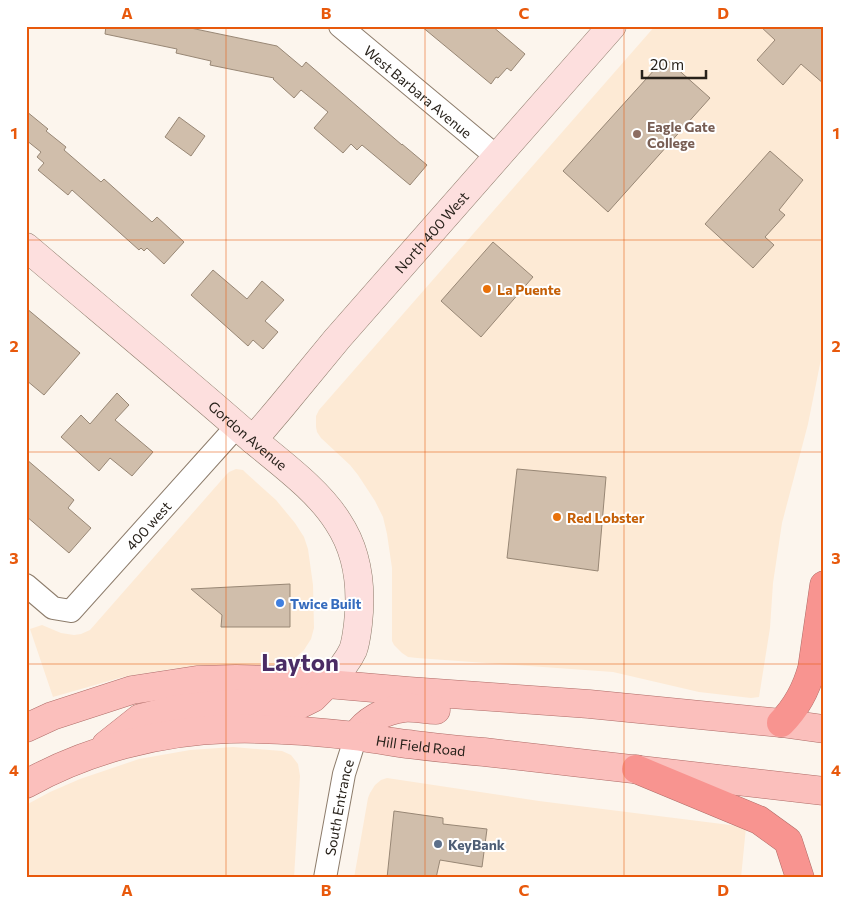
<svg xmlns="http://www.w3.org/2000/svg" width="850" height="904" font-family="Commissioner,sans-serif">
<rect width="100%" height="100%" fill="#fcf5ed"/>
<!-- built -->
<g fill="#fdead5">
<polygon points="655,26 824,26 824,344 808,424 782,523 773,583 770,628 759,697 751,698 699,692 613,672 417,658 408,657 402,653 394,645 392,641 392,568 387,534 383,517 375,501 358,475 350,465 321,438 317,432 316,427 316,416 319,410"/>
<polygon points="236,469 243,470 246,473 276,500 295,523 304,537 308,549 313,585 314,628 311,639 304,650 294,659 279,666 209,666 171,669 123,677 53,697 30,629 42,625 61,633 74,635 81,634 90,630 226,475 229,472"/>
<polygon points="233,747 282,751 291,755 298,764 300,776 294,878 26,878 26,805 50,792 80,779 139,759 190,750"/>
<polygon points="387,778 539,801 746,827 741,878 354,878 368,798 370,793 375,785 381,780"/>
</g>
<!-- building -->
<g fill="#d0beab" stroke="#988775">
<polygon points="106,26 181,26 277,46 302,67 306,62 402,145 402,144 427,165 410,185 362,145 357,150 351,144 343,153 314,128 328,112 301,90 294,98 273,79 274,78 210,65 211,61 176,53 177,49 105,34"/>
<polygon points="421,26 492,26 525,54 511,71 507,68 498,78 496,77 491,84"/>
<polygon points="760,26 824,26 824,84 801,64 783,85 757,60 775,40"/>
<polygon points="665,58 710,98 608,212 563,171"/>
<polygon points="26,111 48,129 46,131 66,147 64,150 101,182 104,179 152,222 157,217 184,242 164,264 147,248 144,251 141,248 139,250 72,190 68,195 38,170 44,163 37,157 41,152 26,140"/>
<polygon points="179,117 205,136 191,156 165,137"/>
<polygon points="770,151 803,180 779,210 785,215 765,237 774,245 753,268 705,224"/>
<polygon points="493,242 533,277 481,337 441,301"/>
<polygon points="213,270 247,299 262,281 284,300 265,321 278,332 263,349 253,340 248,346 191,295"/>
<polygon points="26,308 80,353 44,395 26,380"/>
<polygon points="117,393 129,405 115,420 153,452 132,476 110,458 99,471 61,437 81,415 90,424"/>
<polygon points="26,459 74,500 68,508 91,528 69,553 26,516"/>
<polygon points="517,469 606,477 598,571 507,558"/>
<polygon points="290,584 290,627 221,627 222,615 191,589"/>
<polygon points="394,811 443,818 443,824 487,829 482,867 440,860 436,878 387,878"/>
</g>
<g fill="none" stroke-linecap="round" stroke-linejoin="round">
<defs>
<g id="street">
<path id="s1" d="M 340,26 L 497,157"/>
<path id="s2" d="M 26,585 L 53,608 L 71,611 L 237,426"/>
<path id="s3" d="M 325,878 L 344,774 L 356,736"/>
</g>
<g id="secondary">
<path id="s4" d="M 26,247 C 99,309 173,370 245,433 C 276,460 317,488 338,522 C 358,552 362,589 358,624 C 357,632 356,642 353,650 C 347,663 338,673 328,683"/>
<path id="s5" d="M 253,440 L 281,407 L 337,339 L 612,26"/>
</g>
<g id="primary">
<polyline points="26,728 52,716 132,690 197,680 236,679 281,680 408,691 589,704 781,723 824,729"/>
<path d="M 356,736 C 365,721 385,710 404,708 C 414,707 426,710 436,710"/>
<polyline points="106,745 140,718 173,710 216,705 248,703 299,705 313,698 328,683"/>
<path id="s6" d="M 26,784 C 87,750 159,731 229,729 C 271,728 313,731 355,736 C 372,738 389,742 407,744 C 433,747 458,750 484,752 C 597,765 710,778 824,791"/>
</g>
<g id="highway">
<path d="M 781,723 C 797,707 806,690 812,668 L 824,585"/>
<polyline points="636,769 759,820 788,841 800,878"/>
</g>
</defs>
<!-- street casing -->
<use href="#street" stroke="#8d7c6b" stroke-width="24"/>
<!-- secondary casing -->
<use href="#secondary" stroke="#8d7c6b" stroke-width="29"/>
<!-- primary casing -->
<use href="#primary" stroke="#af6c67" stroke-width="29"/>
<!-- highway casing -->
<use href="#highway" stroke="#af6c67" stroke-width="29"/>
<!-- street -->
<use href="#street" stroke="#fff" stroke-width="22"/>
<!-- secondary -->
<use href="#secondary" stroke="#fddfde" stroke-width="28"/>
<!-- primary -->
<use href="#primary" stroke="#fbbfbc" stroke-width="28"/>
<!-- highway -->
<use href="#highway" stroke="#f89490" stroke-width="28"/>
</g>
<!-- grid -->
<path fill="none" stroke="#e8590c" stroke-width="1" stroke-opacity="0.55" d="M 226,26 L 226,878M 425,26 L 425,878M 624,26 L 624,878M 26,240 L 824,240M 26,452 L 824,452M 26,664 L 824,664"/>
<!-- markers -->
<circle fill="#8d6e63" stroke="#fff" stroke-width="2" cx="637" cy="134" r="5"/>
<g fill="#e8710a" stroke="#fff" stroke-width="2">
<circle cx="487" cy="289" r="5"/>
<circle cx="557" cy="517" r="5"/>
</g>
<circle fill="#3f7fe0" stroke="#fff" stroke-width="2" cx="280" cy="603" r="5"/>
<circle fill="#5c6f8a" stroke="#fff" stroke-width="2" cx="438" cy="844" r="5"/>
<g text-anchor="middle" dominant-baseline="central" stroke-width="4" stroke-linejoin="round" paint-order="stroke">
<!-- street labels -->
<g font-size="14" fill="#28221b" stroke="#fff">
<text stroke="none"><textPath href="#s1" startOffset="102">West Barbara Avenue</textPath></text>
<text stroke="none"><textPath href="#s5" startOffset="274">North 400 West</textPath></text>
<text stroke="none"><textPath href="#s4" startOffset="291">Gordon Avenue</textPath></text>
<text stroke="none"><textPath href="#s2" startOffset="169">400 west</textPath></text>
<text stroke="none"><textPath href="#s6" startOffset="405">Hill Field Road</textPath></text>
<text stroke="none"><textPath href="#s3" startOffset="72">South Entrance</textPath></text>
</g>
<!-- education labels -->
<g font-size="14" font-weight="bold" fill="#785e54" stroke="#fff" text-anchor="start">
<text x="647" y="126">Eagle Gate<tspan x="647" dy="16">College</tspan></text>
</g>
<!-- food labels -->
<g font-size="14" font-weight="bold" fill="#c56008" stroke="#fff" text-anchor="start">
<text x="497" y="289">La Puente</text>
<text x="567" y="517">Red Lobster</text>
</g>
<!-- shop labels -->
<g font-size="14" font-weight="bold" fill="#366cbe" stroke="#fff" text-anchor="start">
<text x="290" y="603">Twice Built</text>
</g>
<!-- service labels -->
<g font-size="14" font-weight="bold" fill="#4e5e75" stroke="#fff" text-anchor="start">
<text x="448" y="844">KeyBank</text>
</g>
<!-- town labels -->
<g font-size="24" font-weight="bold" fill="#4a2c65" stroke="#fff">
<text x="300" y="661">Layton</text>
</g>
</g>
<!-- border -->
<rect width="850" height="904" fill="none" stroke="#ffffff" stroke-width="55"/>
<!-- scale -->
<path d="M642 70v8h64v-8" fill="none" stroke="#28221b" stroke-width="2.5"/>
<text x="650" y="70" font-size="15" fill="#28221b" stroke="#ffffff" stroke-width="4" paint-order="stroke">20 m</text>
<rect x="28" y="28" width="794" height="848" fill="none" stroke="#e8590c" stroke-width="2"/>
<g font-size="16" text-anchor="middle" font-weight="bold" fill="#e8590c">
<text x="127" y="19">A</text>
<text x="326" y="19">B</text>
<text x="524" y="19">C</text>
<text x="723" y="19">D</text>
<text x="14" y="139">1</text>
<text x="836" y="139">1</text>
<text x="14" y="352">2</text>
<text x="836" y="352">2</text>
<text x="14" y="564">3</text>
<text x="836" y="564">3</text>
<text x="14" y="776">4</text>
<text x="836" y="776">4</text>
<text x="127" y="896">A</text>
<text x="326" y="896">B</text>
<text x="524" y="896">C</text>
<text x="723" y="896">D</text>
</g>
</svg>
